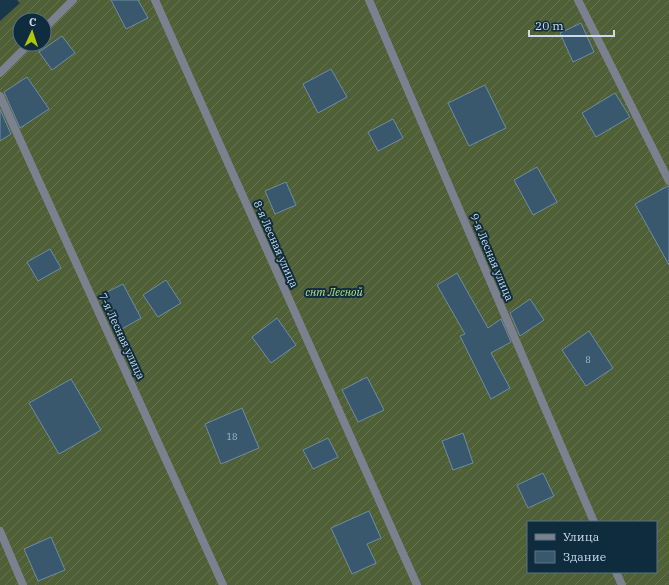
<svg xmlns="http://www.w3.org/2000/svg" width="669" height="585" font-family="'IBM Plex Serif',serif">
<defs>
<pattern id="garden-furrows" width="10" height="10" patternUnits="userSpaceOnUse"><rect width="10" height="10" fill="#4f5f36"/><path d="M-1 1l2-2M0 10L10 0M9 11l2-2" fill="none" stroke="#677553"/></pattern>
</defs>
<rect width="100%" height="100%" fill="#19364a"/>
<!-- garden -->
<path fill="url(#garden-furrows)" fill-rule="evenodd" d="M 17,0 L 669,0 L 669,585 L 0,585 L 0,21 L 20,3 ZM 20,20 L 44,20 L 44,44 L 20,44 ZM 528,522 L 656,522 L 656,572 L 528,572 Z"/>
<!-- building -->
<g fill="#3a586d" stroke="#6e8da4">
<polygon points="111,0 138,0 148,18 126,29"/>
<polygon points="581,23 594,52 573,62 560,33"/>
<polygon points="62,36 75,53 52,70 39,52"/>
<polygon points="331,69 347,97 318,113 303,84"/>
<polygon points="27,77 49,109 20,128 4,92"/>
<polygon points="485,85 506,128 469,146 448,103"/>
<polygon points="615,93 630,117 596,137 582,113"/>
<polygon points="0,109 11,134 0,141"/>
<polygon points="393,119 403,138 378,151 368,132"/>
<polygon points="537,167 557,202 533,215 514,180"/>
<polygon points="286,182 296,205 275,214 265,191"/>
<polygon points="668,186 669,186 669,265 635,204"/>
<polygon points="50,249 61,268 38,281 27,262"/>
<polygon points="457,273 488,328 501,319 511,342 491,353 510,388 491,399 460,336 465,334 437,285"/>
<polygon points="166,280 181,303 158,317 143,295"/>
<polygon points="123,284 141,318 122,329 103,294"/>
<polygon points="530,299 544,320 520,336 510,313"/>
<polygon points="277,318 296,345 271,363 252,337"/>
<polygon points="589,331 613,368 586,386 562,350"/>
<polygon points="367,377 384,410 358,422 342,390"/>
<polygon points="71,379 101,430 59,454 29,403"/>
<polygon points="242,408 259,448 221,464 205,424"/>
<polygon points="463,433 473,463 453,470 442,441"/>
<polygon points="328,438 338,457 313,469 303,450"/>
<polygon points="543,473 554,496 528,508 517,485"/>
<polygon points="369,511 381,538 367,544 376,563 352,574 331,528"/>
<polygon points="51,537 65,570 38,581 24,549"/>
</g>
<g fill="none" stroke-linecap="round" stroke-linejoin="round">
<!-- street -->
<g stroke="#7c818f" stroke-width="8">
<polyline points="155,0 417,585"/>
<polyline points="369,0 594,522"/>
<polyline points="578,0 669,181"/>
<polyline points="44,29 73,0"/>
<polyline points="0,73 29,44"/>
<polyline points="0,96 223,585"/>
<polyline points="0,531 23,585"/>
<polyline points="616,572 622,585"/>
</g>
</g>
<g text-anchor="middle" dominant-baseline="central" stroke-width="4" stroke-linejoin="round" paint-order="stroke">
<!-- number labels -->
<g font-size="9" fill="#a6bac8">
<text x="588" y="359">8</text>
<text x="232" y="436">18</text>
</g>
<!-- street labels -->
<g font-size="11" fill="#cadbe7" stroke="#0f2c3f">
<text transform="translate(276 244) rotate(66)">8-я Лесная улица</text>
<text transform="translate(492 257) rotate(67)">9-я Лесная улица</text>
<text transform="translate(122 336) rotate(65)">7-я Лесная улица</text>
</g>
<!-- park labels -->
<g font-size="11" font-style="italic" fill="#bbe07f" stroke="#0f2c3f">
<text x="334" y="292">снт Лесной</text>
</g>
</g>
<!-- legend -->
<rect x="527" y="521" width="130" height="52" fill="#0f2c3f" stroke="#5a7282"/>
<rect x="535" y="534" width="20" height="6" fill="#7c818f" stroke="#5a7282"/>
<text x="563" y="541" font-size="12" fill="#cadbe7">Улица</text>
<rect x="535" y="551" width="20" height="12" fill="#3a586d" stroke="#5a7282"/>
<text x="563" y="561" font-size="12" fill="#cadbe7">Здание</text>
<!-- north arrow -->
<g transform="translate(32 32) rotate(3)"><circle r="19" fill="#0f2c3f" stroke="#5a7282"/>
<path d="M0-3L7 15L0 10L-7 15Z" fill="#adc60e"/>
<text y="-6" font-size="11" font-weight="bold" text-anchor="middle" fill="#cadbe7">С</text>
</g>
<!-- scale -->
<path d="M529 30v6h85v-6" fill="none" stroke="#cadbe7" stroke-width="2"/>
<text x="535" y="30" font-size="12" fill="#cadbe7" stroke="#0f2c3f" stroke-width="3" paint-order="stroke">20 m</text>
</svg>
